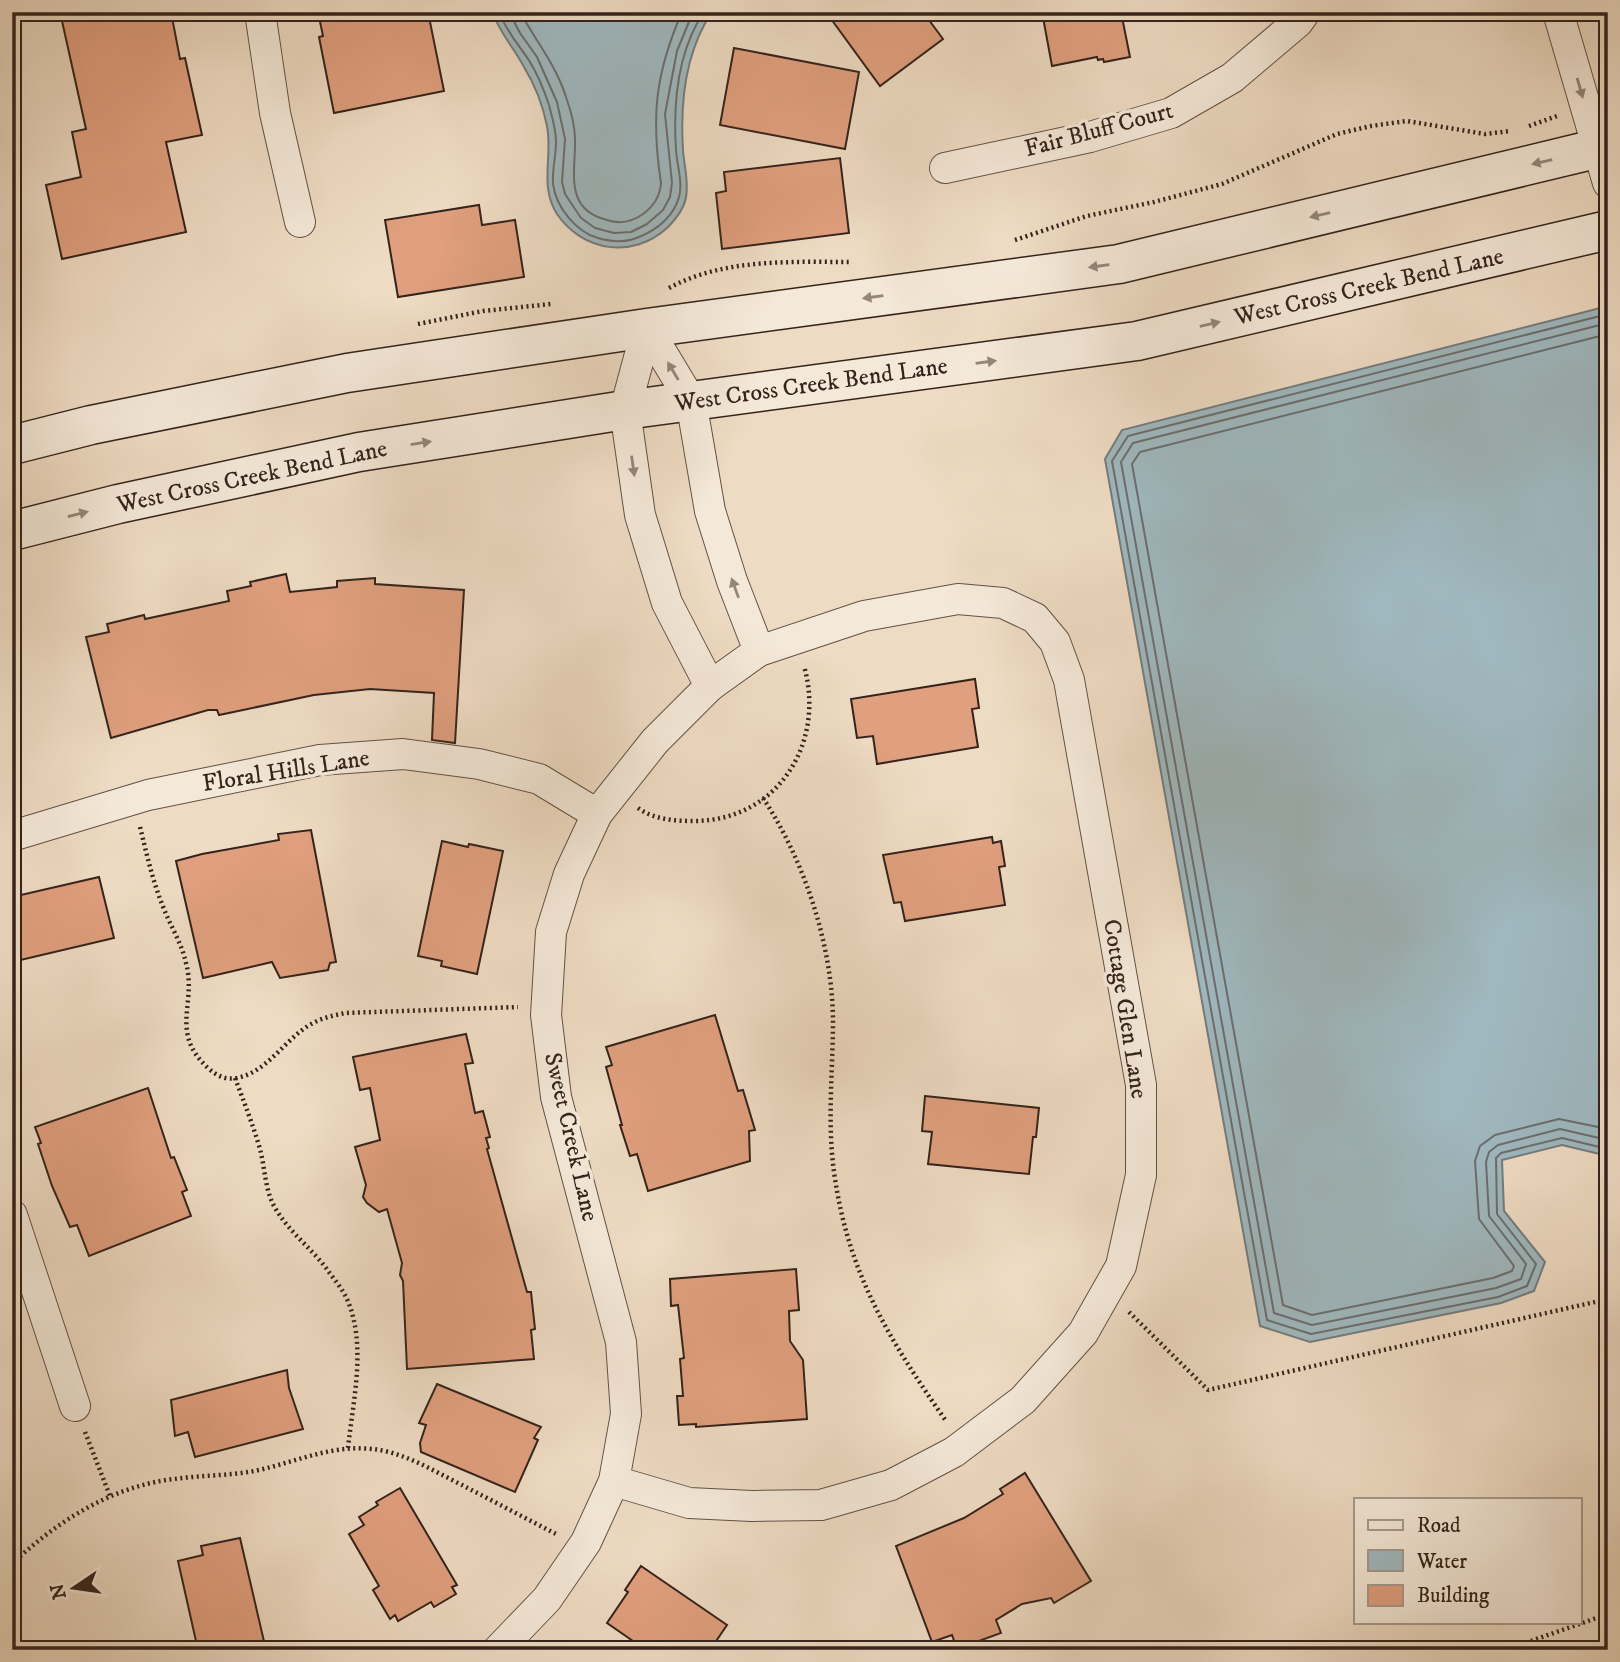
<svg xmlns="http://www.w3.org/2000/svg" width="1620" height="1662" font-family="'IM FELL DW Pica',serif">
<rect width="100%" height="100%" fill="#eedbc3"/>
<filter id="stains"><feTurbulence type="fractalNoise" baseFrequency=".00286" numOctaves="4"/><feColorMatrix values="0 0 0 0 .2 0 0 0 0 .09 0 0 0 0 .02 0 0 0 .5 -.17"/></filter>
<radialGradient id="worn" r=".72"><stop offset=".6" stop-color="#630" stop-opacity="0"/><stop offset="1" stop-color="#630" stop-opacity=".3"/></radialGradient>
<!-- water -->
<g fill="#9fb8bf" stroke="#747c7e" stroke-width="2">
<path d="M 492,12 L 712,12 C 685,52 680,103 683,150 C 684,166 689,181 686,197 C 684,210 675,220 667,228 C 633,259 583,252 557,214 C 539,186 553,156 547,126 C 543,106 535,85 524,67 C 514,48 500,33 492,12 Z"/>
<polygon points="1608,306 1608,1156 1562,1145 1502,1160 1504,1211 1545,1262 1534,1291 1501,1303 1310,1342 1260,1326 1105,459 1122,430"/>
</g>
<g fill="none" stroke-linecap="round" stroke-linejoin="round">
<!-- shore -->
<g stroke="#6a6e6e" stroke-width="2">
<path d="M 499,12 C 506,31 519,45 530,62 C 538,75 544,90 549,105 C 552,117 556,129 556,142 C 556,156 552,170 553,184 C 556,207 576,232 598,238 C 612,242 626,243 639,237 C 657,230 674,216 679,197 C 683,182 677,166 676,150 C 673,104 677,52 704,12"/>
<polyline points="509,12 520,33 537,57 557,102 565,139 562,182 565,194 581,218 595,228 614,233 631,232 647,224 663,210 670,197 672,183 665,114 677,51 693,12"/>
<path d="M 520,12 C 536,41 556,65 566,97 C 571,111 575,125 575,139 C 576,171 563,209 607,220 C 619,224 632,222 643,214 C 654,206 660,197 661,183 C 651,117 655,74 682,12"/>
<polyline points="1608,314 1128,436 1112,461 1267,1320 1311,1334 1498,1297 1527,1286 1536,1264 1497,1214 1496,1158 1501,1153 1562,1138 1608,1149"/>
<polyline points="1608,323 1133,443 1121,462 1274,1313 1312,1325 1496,1288 1521,1279 1526,1264 1489,1216 1486,1162 1489,1152 1498,1145 1560,1129 1608,1140"/>
<polyline points="1608,334 1140,452 1132,464 1283,1305 1312,1315 1493,1278 1512,1271 1514,1266 1479,1219 1475,1161 1480,1146 1495,1135 1559,1119 1608,1129"/>
</g>
</g>
<!-- building -->
<g fill="#e09f7e" stroke="#34231c" stroke-width="2">
<polygon points="60,12 171,12 180,59 185,58 202,135 166,142 186,232 62,259 46,185 81,177 72,132 86,129"/>
<polygon points="318,12 428,12 444,91 334,113 319,37 323,36"/>
<polygon points="826,12 923,12 943,39 880,86"/>
<polygon points="1042,12 1121,12 1130,57 1104,62 1103,59 1098,60 1097,57 1052,66"/>
<polygon points="734,48 859,72 845,149 720,125"/>
<polygon points="840,158 849,233 722,249 716,193 726,191 724,172"/>
<polygon points="479,205 482,225 515,220 524,277 398,297 385,220"/>
<polygon points="286,574 290,592 337,587 337,581 375,578 375,584 464,590 455,743 432,740 434,693 370,689 314,695 219,715 217,710 208,710 111,738 86,637 109,632 107,624 144,615 145,619 229,601 227,591 251,586 250,582"/>
<polygon points="975,679 979,708 972,709 978,747 877,764 873,736 857,738 851,699"/>
<polygon points="311,830 336,962 330,963 328,970 280,978 272,962 203,978 176,861 202,854 279,840 278,834"/>
<polygon points="992,837 993,843 1001,841 1005,866 999,867 1005,905 905,921 901,902 894,903 883,855"/>
<polygon points="442,841 468,847 469,844 503,851 477,974 441,966 442,961 418,956"/>
<polygon points="99,877 114,938 12,962 12,897"/>
<polygon points="715,1015 738,1091 743,1090 755,1130 749,1131 750,1161 648,1191 637,1154 630,1156 620,1125 622,1125 606,1067 612,1065 606,1047"/>
<polygon points="466,1034 473,1063 465,1064 475,1113 483,1111 490,1137 486,1138 489,1148 487,1149 527,1292 531,1292 535,1329 531,1330 534,1359 407,1369 403,1281 400,1275 402,1263 387,1209 379,1212 367,1203 363,1197 366,1185 355,1147 380,1140 370,1088 360,1090 353,1057"/>
<polygon points="148,1088 171,1158 174,1157 187,1190 182,1192 191,1216 89,1256 77,1225 70,1227 52,1186 38,1144 41,1143 35,1127"/>
<polygon points="925,1096 1039,1108 1036,1137 1033,1137 1029,1174 928,1164 932,1132 922,1131"/>
<polygon points="796,1269 799,1310 789,1311 790,1341 803,1360 807,1419 696,1427 696,1424 679,1425 677,1396 683,1396 680,1359 684,1358 678,1305 671,1306 670,1279"/>
<polygon points="287,1370 289,1388 303,1429 195,1457 188,1432 175,1436 171,1400"/>
<polygon points="437,1384 541,1427 534,1438 538,1440 515,1492 421,1452 420,1443 426,1425 419,1423"/>
<polygon points="1025,1473 1091,1581 1054,1603 1051,1598 1022,1604 996,1620 1001,1633 957,1649 952,1635 932,1642 896,1546 964,1518 1003,1494 1000,1489"/>
<polygon points="400,1488 457,1585 452,1587 456,1594 434,1607 431,1602 398,1621 395,1615 390,1619 373,1590 379,1586 349,1534 364,1525 359,1517 378,1505 376,1502"/>
<polygon points="240,1538 266,1650 198,1650 178,1561 203,1555 201,1546"/>
<polygon points="641,1566 727,1625 710,1650 646,1650 607,1623 628,1592 625,1590"/>
</g>
<g fill="none" stroke-linecap="round" stroke-linejoin="round">
<defs>
<g id="minor">
<polyline points="260,12 275,113 300,222"/>
<polyline points="1558,12 1608,183"/>
<polyline points="945,168 1090,137 1171,113 1232,78 1298,22 1305,12"/>
<polyline points="647,328 625,410 640,515 667,603 710,686"/>
<polyline points="647,328 691,401 710,511 732,581 759,651"/>
<polyline points="12,836 148,795 320,760 403,754 479,764 539,779 597,814"/>
<polyline points="12,1215 75,1406"/>
<polyline points="498,1650 547,1599 586,1542 614,1481 626,1414 621,1342 556,1097 546,1015 551,932 569,874 597,814 655,741 710,686 759,651 864,616 958,599 1003,603 1035,618 1055,642 1069,680 1141,1085 1141,1175 1121,1266 1083,1333 1023,1400 954,1452 891,1485 821,1505 752,1506 689,1503 614,1481"/>
</g>
<g id="secondary">
<polyline points="12,445 91,425 347,373 647,328 1119,264 1608,146"/>
<polyline points="12,531 118,504 359,452 625,410 1137,341 1608,230"/>
</g>
</defs>
<!-- minor casing -->
<use href="#minor" stroke="#625146" stroke-width="32"/>
<!-- secondary casing -->
<use href="#secondary" stroke="#34231c" stroke-width="41"/>
<!-- path -->
<g stroke="#34231c" stroke-width="4.5" stroke-dasharray="2 3.5" stroke-linecap="butt">
<polyline points="1529,126 1557,116"/>
<polyline points="1015,240 1087,216 1154,202 1222,184 1337,134 1371,126 1407,121 1485,134 1510,131"/>
<path d="M 669,288 C 724,258 792,262 852,262"/>
<polyline points="418,324 483,311 551,304"/>
<path d="M 763,798 C 804,860 832,944 833,1019 C 833,1070 827,1121 834,1172 C 848,1274 889,1339 946,1421"/>
<path d="M 638,808 C 655,820 675,821 695,821 C 778,820 826,743 804,666"/>
<path d="M 140,827 C 147,855 153,883 164,909 C 171,927 182,944 186,963 C 197,1004 169,1032 208,1068 C 217,1076 225,1080 237,1078 C 266,1072 282,1044 305,1028 C 317,1019 331,1016 345,1013 L 518,1007"/>
<path d="M 235,1078 C 244,1102 253,1125 260,1149 C 265,1168 265,1189 274,1206 C 287,1230 310,1247 326,1268 C 333,1278 342,1288 347,1299 C 367,1345 353,1400 348,1448"/>
<polyline points="1129,1312 1208,1390 1608,1299"/>
<polyline points="85,1432 110,1496"/>
<path d="M 12,1564 C 56,1522 112,1486 174,1479 C 202,1475 231,1476 259,1470 C 303,1460 342,1440 389,1452 C 415,1459 438,1473 462,1485 C 493,1501 525,1518 556,1534"/>
<polyline points="1505,1650 1608,1614"/>
</g>
<!-- minor -->
<use href="#minor" stroke="#f4e8d8" stroke-width="30"/>
<!-- secondary -->
<use href="#secondary" stroke="#f4e8d8" stroke-width="38"/>
</g>
<!-- one-way arrows -->
<defs><path id="oneway-solid" d="M-6-.8H1V-3.2L6.5 0L1 3.2V.8H-6Z" transform="scale(1.75)"/></defs>
<g fill="#94867a">
<use href="#oneway-solid" transform="translate(1580 88) rotate(74)"/>
<use href="#oneway-solid" transform="translate(1542 162) rotate(167)"/>
<use href="#oneway-solid" transform="translate(1320 215) rotate(167)"/>
<use href="#oneway-solid" transform="translate(1099 266) rotate(172)"/>
<use href="#oneway-solid" transform="translate(873 297) rotate(172)"/>
<use href="#oneway-solid" transform="translate(1210 324) rotate(-13)"/>
<use href="#oneway-solid" transform="translate(986 362) rotate(-8)"/>
<use href="#oneway-solid" transform="translate(673 371) rotate(-121)"/>
<use href="#oneway-solid" transform="translate(421 443) rotate(-9)"/>
<use href="#oneway-solid" transform="translate(633 466) rotate(82)"/>
<use href="#oneway-solid" transform="translate(78 514) rotate(-14)"/>
<use href="#oneway-solid" transform="translate(735 588) rotate(-110)"/>
</g>
<g text-anchor="middle" dominant-baseline="central" stroke-width="7" stroke-linejoin="round" paint-order="stroke">
<!-- street labels -->
<g font-size="24" fill="#34231c" stroke="#f4e8d8">
<text transform="translate(1099 130) rotate(-15)">Fair Bluff Court</text>
<text transform="translate(1369 287) rotate(-13)">West Cross Creek Bend Lane</text>
<text transform="translate(811 385) rotate(-8)">West Cross Creek Bend Lane</text>
<text transform="translate(252 477) rotate(-12)">West Cross Creek Bend Lane</text>
<text transform="translate(286 771) rotate(-9)">Floral Hills Lane</text>
<text transform="translate(1125 1009) rotate(81)">Cottage Glen Lane</text>
<text transform="translate(571 1137) rotate(77)">Sweet Creek Lane</text>
</g>
</g>
<!-- margin -->
<rect width="1620" height="1662" fill="none" stroke="#eedbc3" stroke-width="42"/>
<rect x="14" y="14" width="1592" height="1634" fill="none" stroke="#34231c" stroke-width="3.5"/>
<rect x="21" y="21" width="1578" height="1620" fill="none" stroke="#34231c" stroke-width="2"/>
<!-- legend -->
<rect x="1354" y="1498" width="228" height="126" fill="#f4e8d8" stroke="#a7998d" stroke-width="2"/>
<rect x="1368" y="1520" width="35" height="10" fill="#f4e8d8" stroke="#a7998d" stroke-width="2"/>
<text x="1417" y="1532" font-size="21" fill="#34231c">Road</text>
<rect x="1368" y="1550" width="35" height="21" fill="#9fb8bf" stroke="#a7998d" stroke-width="2"/>
<text x="1417" y="1568" font-size="21" fill="#34231c">Water</text>
<rect x="1368" y="1585" width="35" height="21" fill="#e09f7e" stroke="#a7998d" stroke-width="2"/>
<text x="1417" y="1602" font-size="21" fill="#34231c">Building</text>
<!-- north arrow -->
<g transform="translate(74 1588) rotate(257)" stroke="#f4e8d8" stroke-width="5" paint-order="stroke">
<path d="M0-5L12 26L0 18L-12 26Z" fill="#34231c"/>
<text y="-10" font-size="19" font-weight="bold" text-anchor="middle" fill="#34231c">N</text>
</g>
<rect width="100%" height="100%" filter="url(#stains)"/>
<rect width="100%" height="100%" fill="url(#worn)"/>
</svg>
